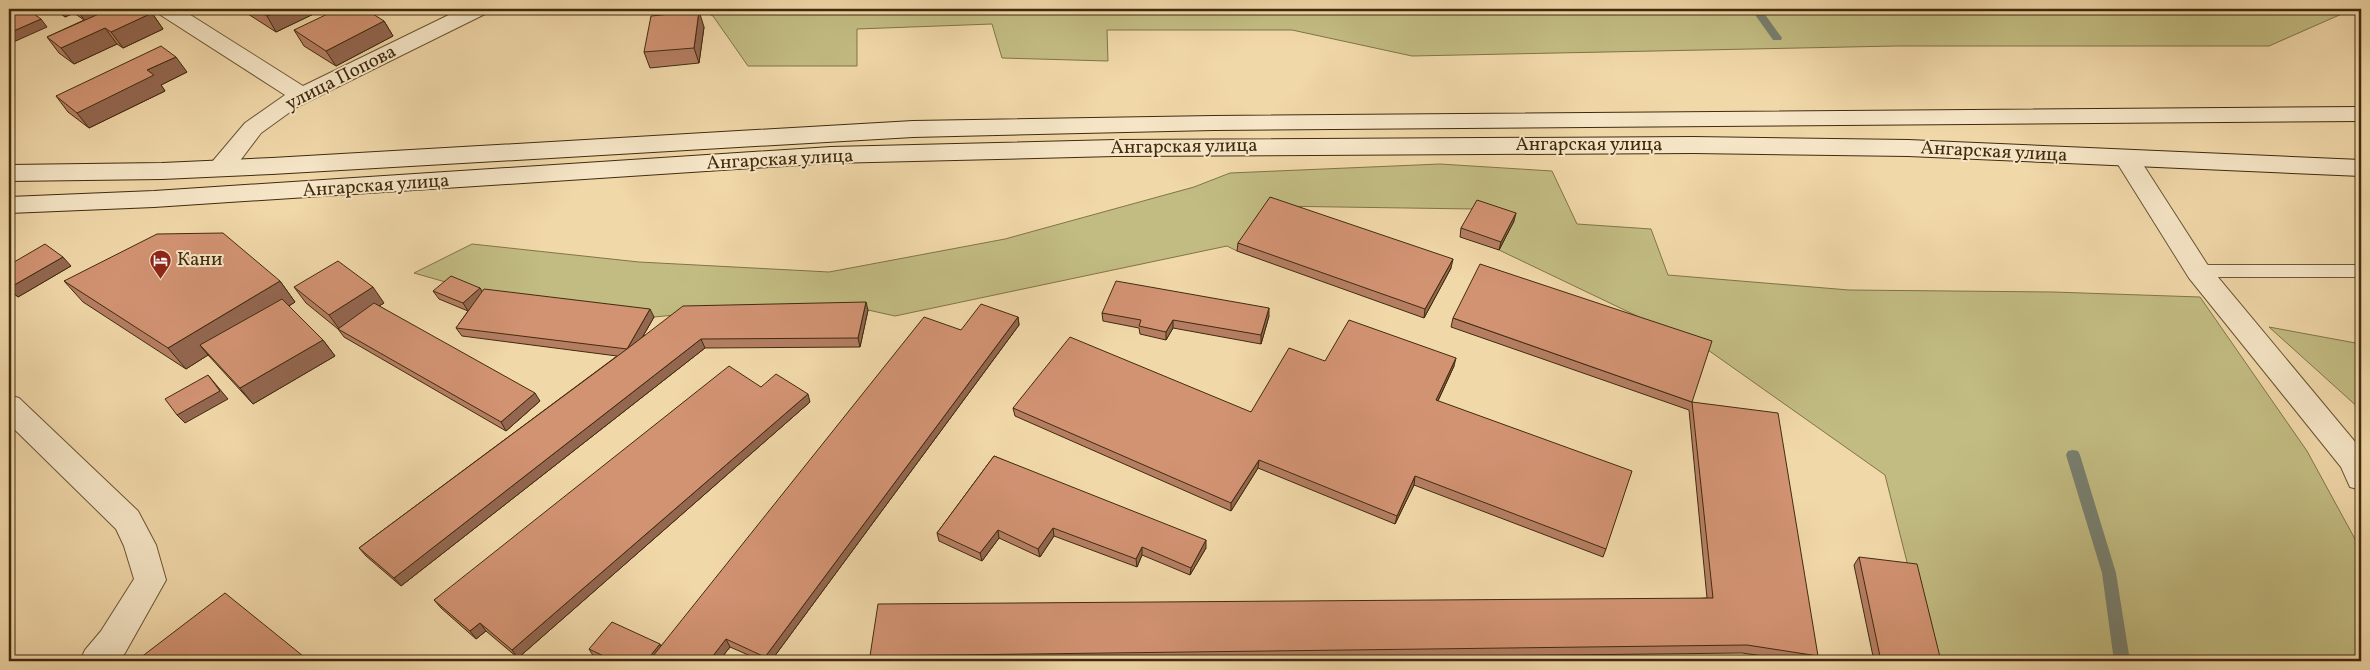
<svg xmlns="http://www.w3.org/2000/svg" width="2370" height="670" font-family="Vollkorn,serif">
<rect width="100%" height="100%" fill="#f1d8a9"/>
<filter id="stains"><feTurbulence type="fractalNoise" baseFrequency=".004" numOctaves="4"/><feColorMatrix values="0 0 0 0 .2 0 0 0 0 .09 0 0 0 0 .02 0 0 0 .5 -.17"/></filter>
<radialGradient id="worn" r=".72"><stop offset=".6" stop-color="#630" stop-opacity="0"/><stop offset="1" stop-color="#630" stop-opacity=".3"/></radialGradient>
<!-- green -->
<g fill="#c2bc82" stroke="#817448">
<polygon points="699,9 2353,9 2269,46 1896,46 1412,56 1292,30 1107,30 1108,61 1002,58 992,24 857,29 857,66 748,66 713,16"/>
<polygon points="1440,164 1552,171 1577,224 1651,229 1668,275 1849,290 2053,292 2200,297 2307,451 2361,550 2361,661 1932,661 1885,475 1708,350 1499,250 1513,221 1475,209 1270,206 1237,251 1227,246 895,316 868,310 686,314 654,317 489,297 456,285 414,273 472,244 639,262 829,272 1005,239 1194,187 1230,173"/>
<polygon points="2269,327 2361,344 2361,410"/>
</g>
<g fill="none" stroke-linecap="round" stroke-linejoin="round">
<!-- stream -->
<g fill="#778070" fill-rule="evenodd">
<polygon points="1751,9 1761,9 1782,38 1781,40 1773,40"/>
<polygon points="2073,450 2078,451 2080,455 2116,573 2130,661 2114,661 2102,573 2066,455 2068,451"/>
</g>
<defs>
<polygon id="lane" points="2198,265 2361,265 2361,277 2198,277 2192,275 2190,271 2192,267"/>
<g id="street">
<polygon points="156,9 181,9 303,86 461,9 488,9 485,14 297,107 261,133 230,174 221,176 212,174 209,168 212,162 245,123 285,95 159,14"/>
<polygon points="2126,150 2135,152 2207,264 2361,449 2361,490 2350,487 2341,467 2189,278 2114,158 2117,152"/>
<polygon points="9,395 19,398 138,511 156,545 166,580 125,653 118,661 80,661 85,650 101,631 134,579 124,546 116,529 9,424"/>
</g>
<g id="secondary">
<polygon points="2361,107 2361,121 1214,130 913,137 272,174 162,179 9,181 9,165 162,163 272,158 913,121 1214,116"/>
<polygon points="1693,137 1908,140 2361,160 2361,176 1908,156 1693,153 1115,156 831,163 154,207 9,213 9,197 154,191 831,147 1115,140"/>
</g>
</defs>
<!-- lane casing -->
<use href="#lane" stroke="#6c5635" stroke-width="2"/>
<!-- street casing -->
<use href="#street" stroke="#6c5635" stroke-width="2"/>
<!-- secondary casing -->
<use href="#secondary" stroke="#402b0e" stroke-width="2"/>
<!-- lane -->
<use href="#lane" fill="#f6e6c7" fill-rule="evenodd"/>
<!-- street -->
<use href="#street" fill="#f6e6c7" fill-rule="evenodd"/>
<!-- secondary -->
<use href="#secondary" fill="#f6e6c7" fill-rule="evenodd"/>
</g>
<!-- wall -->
<g fill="#b57e63" stroke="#402b0e">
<polygon points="54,9 145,9 152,13 163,29 123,48 117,44 74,64 59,53 47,37 84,20 74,13 65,17"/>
<polygon points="245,9 324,9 276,32 248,14"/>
<polygon points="384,21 393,36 336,66 304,46 294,30"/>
<polygon points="704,27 699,63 650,68 644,52"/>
<polygon points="187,72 161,85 165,91 89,128 68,112 56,96"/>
<polygon points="1514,221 1499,250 1460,237 1461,228"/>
<polygon points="1238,243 1451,268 1424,318 1237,251"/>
<polygon points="9,265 71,266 18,297 9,290"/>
<polygon points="64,281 280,281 295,302 289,306 323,340 335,356 253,404 208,355 186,369 83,302"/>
<polygon points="294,287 384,303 379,306 540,401 506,431 344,337 338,329 306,303"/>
<polygon points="480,288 482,292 654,317 643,336 868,310 860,347 705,348 401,586 366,556 359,548 617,356 462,336 456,328 468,311 439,299 433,291"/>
<polygon points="1102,313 1269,316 1261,344 1173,328 1166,340 1140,334 1139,328 1103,321"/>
<polygon points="1018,317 1019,325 771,661 762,661 730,647 719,661 604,661 594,657 589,649 661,646 961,330"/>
<polygon points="1453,318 1692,402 1818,656 1814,661 1797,661 1742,653 1035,661 872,661 870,656 1707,598 1689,410 1451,327"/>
<polygon points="1325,361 1454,366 1438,401 1606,549 1603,557 1414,485 1395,524 1258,468 1231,511 1015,416 1013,408 1251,412"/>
<polygon points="761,387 810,402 518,658 486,631 476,639 441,608 434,600"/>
<polygon points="994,456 1206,548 1190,575 1142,555 1137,567 1054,536 1040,557 999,538 982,561 939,541 937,533"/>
<polygon points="1859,557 1941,661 1874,661 1854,565"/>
</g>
<!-- shaded-wall -->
<g fill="#936750" stroke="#402b0e">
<polygon points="59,9 71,9 74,13 65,17"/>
<polygon points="89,9 114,9 94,10 99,16 86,22 79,13"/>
<polygon points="283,9 324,9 276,32 267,16"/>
<polygon points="699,11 704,27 699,63 694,48"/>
<polygon points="152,13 163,29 123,48 111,32"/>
<polygon points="41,19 47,27 9,44 9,33"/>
<polygon points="384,21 393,36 336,66 326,51"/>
<polygon points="105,28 117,44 74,64 61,48"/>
<polygon points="176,57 187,72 161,85 165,91 89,128 77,113 147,70"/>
<polygon points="1516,213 1514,221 1499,250 1501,242"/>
<polygon points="63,257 71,266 18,297 9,288"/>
<polygon points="1453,259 1451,268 1424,318 1425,309"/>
<polygon points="280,281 295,302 209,355 200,345 208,355 186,369 168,348"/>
<polygon points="373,287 384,303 340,330 329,315"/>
<polygon points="480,288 485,296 468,311 463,303"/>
<polygon points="866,302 868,310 860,347 858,338"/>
<polygon points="1269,308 1269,316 1261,344 1261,335"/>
<polygon points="650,309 654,317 631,357 627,349"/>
<polygon points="1018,317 1019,325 771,661 767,661 765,657"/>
<polygon points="1173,320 1173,328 1166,340 1166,332"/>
<polygon points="701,339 705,348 401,586 394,578"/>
<polygon points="323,340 335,356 253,404 240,388"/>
<polygon points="1456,358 1454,366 1434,409 1436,400"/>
<polygon points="208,375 228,399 185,423 177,415"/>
<polygon points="535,393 540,401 506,431 501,422"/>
<polygon points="808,394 810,402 518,658 512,650"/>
<polygon points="1259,460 1258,468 1231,511 1231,503"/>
<polygon points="1415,476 1414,485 1395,524 1397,516"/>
<polygon points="1053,528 1054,536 1040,557 1038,549"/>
<polygon points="998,530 999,538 982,561 980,553"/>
<polygon points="1206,540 1206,548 1190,575 1191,568"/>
<polygon points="1142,547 1142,555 1137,567 1136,559"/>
<polygon points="480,623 486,631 476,639 470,631"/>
<polygon points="726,639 730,647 719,661 709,661"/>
<polygon points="660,644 664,652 656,661 646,661"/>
<polygon points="303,656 309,661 297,661"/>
</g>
<!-- building -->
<g fill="#d29373" stroke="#402b0e">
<polygon points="21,9 27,9 41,19 9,33 9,14"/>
<polygon points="73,9 89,9 79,13"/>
<polygon points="97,9 110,9 100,13 94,10"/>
<polygon points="110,9 145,9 152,13 111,32 105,28 61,48 47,37"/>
<polygon points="254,9 283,9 267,16"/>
<polygon points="338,9 365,9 384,21 326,51 294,30"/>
<polygon points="699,11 694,48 644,52 651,16"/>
<polygon points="161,46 176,57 147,70 154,75 77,113 56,96"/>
<polygon points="1270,197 1453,259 1425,309 1238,243"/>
<polygon points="1477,200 1516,213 1501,242 1461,228"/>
<polygon points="223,233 280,281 168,348 64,281 157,234"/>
<polygon points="45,244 63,257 9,288 9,265"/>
<polygon points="338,261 373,287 329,315 294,287"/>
<polygon points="1480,264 1712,341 1692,402 1453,318"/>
<polygon points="451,276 480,288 463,303 433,291"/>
<polygon points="1116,281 1269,308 1261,335 1173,320 1166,332 1139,326 1141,320 1102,313"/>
<polygon points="484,289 650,309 627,349 683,306 866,302 858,338 701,339 394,578 359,548 627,349 456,328"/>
<polygon points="282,299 323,340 240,388 200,345"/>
<polygon points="374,303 535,393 501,422 338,329"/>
<polygon points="981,304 1018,317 765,657 726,639 709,661 649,661 924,317 961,330"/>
<polygon points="1349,320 1456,358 1436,400 1632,471 1606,549 1415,476 1397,516 1259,460 1231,503 1013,408 1070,337 1251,412 1289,348 1325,361"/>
<polygon points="729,366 761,387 776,374 808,394 512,650 480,623 470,631 434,600"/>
<polygon points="208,375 220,391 177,415 165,399"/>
<polygon points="1692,402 1778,413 1818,656 1747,645 870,656 878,604 1713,598"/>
<polygon points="994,456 1206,540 1191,568 1142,547 1136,559 1053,528 1038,549 998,530 980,553 937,533"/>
<polygon points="1859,557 1917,564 1941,661 1881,661"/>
<polygon points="225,593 303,656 297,661 136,661"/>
<polygon points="612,622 660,644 646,661 614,661 589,649"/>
</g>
<!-- icons -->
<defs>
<symbol id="hotel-pin" viewBox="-11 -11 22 30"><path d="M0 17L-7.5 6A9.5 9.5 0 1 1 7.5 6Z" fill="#8f2418" stroke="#f6e6c7"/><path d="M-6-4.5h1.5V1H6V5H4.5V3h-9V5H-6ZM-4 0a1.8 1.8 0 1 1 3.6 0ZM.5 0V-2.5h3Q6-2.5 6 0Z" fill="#fff"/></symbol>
</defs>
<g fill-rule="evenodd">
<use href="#hotel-pin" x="148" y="248" width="25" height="34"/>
</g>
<g text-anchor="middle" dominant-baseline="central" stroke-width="4" stroke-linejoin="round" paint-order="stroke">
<!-- street labels -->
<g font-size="19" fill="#402b0e" stroke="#f6e6c7">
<text transform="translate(341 78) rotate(-27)">улица Попова</text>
<text x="1589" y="145">Ангарская улица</text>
<text transform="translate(1184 147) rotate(-1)">Ангарская улица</text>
<text transform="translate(1994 152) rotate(3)">Ангарская улица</text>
<text transform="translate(780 160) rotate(-3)">Ангарская улица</text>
<text transform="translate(376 186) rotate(-4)">Ангарская улица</text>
</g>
<!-- poi labels -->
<g font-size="19" fill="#402b0e" stroke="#f6e6c7" text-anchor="start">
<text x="177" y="260">Кани</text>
</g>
</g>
<!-- margin -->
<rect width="2370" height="670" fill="none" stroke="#f1d8a9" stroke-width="30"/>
<rect x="10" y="10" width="2350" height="650" fill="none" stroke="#402b0e" stroke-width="2.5"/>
<rect x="15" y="15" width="2340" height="640" fill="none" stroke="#402b0e"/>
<rect width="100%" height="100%" filter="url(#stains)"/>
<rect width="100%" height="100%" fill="url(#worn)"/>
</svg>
